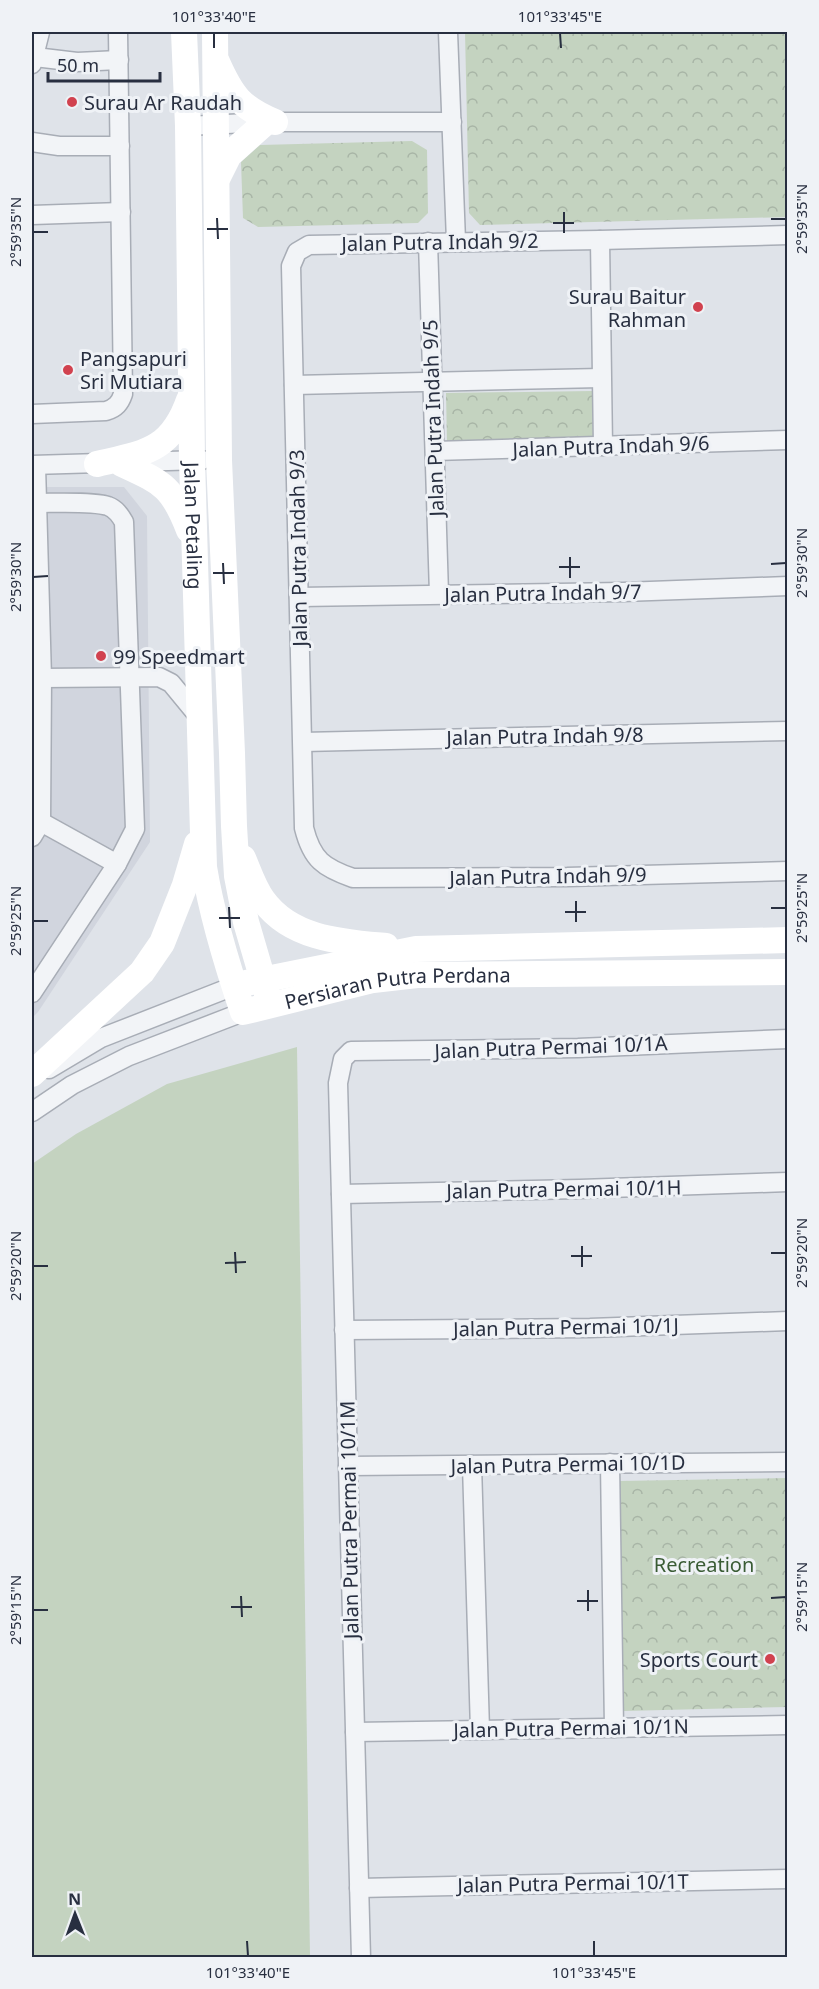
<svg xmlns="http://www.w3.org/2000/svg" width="819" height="1989" font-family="'Noto Sans',sans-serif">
<defs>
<pattern id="forest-crowns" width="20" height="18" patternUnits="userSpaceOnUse" patternTransform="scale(1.5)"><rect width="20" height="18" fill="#c4d3c0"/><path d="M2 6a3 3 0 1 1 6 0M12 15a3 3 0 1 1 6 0" fill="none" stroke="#a8b5a6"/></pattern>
</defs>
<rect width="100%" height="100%" fill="#dfe3e9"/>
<!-- built -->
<polygon fill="#d1d5de" points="32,487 124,487 147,516 150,842 38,1012 32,1018"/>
<!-- green -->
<polygon fill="#c4d3c0" points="297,1047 310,1957 32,1957 32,1164 76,1134 167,1084"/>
<!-- forest -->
<g fill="url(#forest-crowns)">
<polygon points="465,32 787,32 787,217 480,225 469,213"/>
<polygon points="412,141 427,150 428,213 418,223 258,227 243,218 241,162 260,145"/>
<polygon points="592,391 593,439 447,442 446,393"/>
<polygon points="787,1478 787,1707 624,1711 619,1481"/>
</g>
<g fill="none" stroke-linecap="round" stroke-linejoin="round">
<defs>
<g id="minor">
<polyline points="448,32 456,241"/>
<polyline points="35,57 77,62 119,60"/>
<polyline points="32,64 40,32"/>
<polyline points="188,126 266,122 452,122"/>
<polyline points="32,142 59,146 120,146"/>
<polyline points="32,215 121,212"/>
<path d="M 788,235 L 600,240 L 309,245 L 297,252 L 291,266 L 304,828 C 312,860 324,868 353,878 L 567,877 L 788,871"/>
<polyline points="600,240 603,446"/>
<polyline points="428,242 439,594"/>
<polyline points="294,385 601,378"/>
<path d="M 32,414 L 106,411 C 116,408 120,403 123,394 L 118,32"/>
<polyline points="435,451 788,440"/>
<polyline points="32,465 202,460"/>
<polyline points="299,597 623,592 788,586"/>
<polyline points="42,678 159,677 171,683 199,717"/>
<polyline points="303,742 788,731"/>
<polyline points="41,822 117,864"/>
<polyline points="32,837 41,822 42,678 36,466"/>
<path d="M 32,993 L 117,864 L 135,829 L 124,522 C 120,515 116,509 108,506 C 92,501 55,503 37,503"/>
<polyline points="49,1069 101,1038 234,986"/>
<polyline points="32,1112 72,1085 129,1056 243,1012"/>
<polyline points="341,1194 580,1189 788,1182"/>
<polyline points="344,1330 590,1328 788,1321"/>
<polyline points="610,1463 614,1728"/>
<polyline points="472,1465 480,1730"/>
<polyline points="348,1466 788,1462"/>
<polyline points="355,1732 788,1725"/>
<polyline points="359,1888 788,1879"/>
<polyline points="361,1958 338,1083 343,1059 351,1051 578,1048 788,1039"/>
</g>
</defs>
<!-- minor casing -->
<use href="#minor" stroke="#a8adb6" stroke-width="21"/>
<!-- minor -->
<use href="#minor" stroke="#f2f4f7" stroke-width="18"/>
<!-- secondary -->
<g stroke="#fff" stroke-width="26">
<path id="s1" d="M 184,32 L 188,126 L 192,460 L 204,867 C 212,916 227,965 243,1012 L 373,980 L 417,975 L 788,972"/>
<polyline points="215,32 219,460 232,753 234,826 237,876 246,922 270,1004"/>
<path d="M 217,62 C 232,96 241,108 275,122"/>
<polyline points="218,177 229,155 266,122"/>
<path d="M 97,464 C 145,453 171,451 189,400"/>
<path d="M 122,464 C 163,483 172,486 189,530"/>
<path d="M 243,858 C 249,872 254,888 263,900 C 291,939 342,942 386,946"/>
<polyline points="246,983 416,949 788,940"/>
<polyline points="32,1074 142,972 162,943 185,885 197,844"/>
</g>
</g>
<!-- ticks -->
<path fill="none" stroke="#282f40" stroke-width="2" d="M 214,33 L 214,48M 560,33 L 561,48M 564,212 L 564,233M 217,218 L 218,239M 771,219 L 786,219M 553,223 L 574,223M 207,229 L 228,229M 33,232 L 48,232M 570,557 L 570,578M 223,563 L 224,584M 771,564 L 786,563M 559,567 L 580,567M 213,573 L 234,573M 33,577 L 48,576M 576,901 L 576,922M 229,907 L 230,928M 771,908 L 786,908M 565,912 L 586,912M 219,918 L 240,918M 33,921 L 48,921M 582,1246 L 582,1267M 235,1252 L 236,1273M 771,1253 L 786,1253M 571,1256 L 592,1256M 225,1263 L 246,1262M 33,1266 L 48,1266M 588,1590 L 588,1611M 241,1596 L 242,1617M 771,1598 L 786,1597M 577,1601 L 598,1601M 231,1607 L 252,1607M 33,1610 L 48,1610M 247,1941 L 248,1956M 594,1941 L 594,1956"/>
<!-- markers -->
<g fill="#d1424f" stroke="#eff2f6" stroke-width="2">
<circle cx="72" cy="102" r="6"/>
<circle cx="698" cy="307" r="6"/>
<circle cx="68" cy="370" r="6"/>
<circle cx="101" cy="656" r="6"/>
<circle cx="770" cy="1659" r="6"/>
</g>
<g text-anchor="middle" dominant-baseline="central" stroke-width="6" stroke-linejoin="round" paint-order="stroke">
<!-- poi labels -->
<g font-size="20" fill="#282f40" stroke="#eff2f6" text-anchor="start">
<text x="84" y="102">Surau Ar Raudah</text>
<text x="686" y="296" text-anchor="end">Surau Baitur<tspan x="686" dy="23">Rahman</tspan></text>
<text x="80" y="358">Pangsapuri<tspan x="80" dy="23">Sri Mutiara</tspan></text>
<text x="113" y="656">99 Speedmart</text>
<text x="758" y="1659" text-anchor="end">Sports Court</text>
</g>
<!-- street labels -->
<g font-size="20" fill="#282f40" stroke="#eff2f6">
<text transform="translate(440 242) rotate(-1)">Jalan Putra Indah 9/2</text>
<text transform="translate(433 418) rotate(-92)">Jalan Putra Indah 9/5</text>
<text transform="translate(611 446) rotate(-2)">Jalan Putra Indah 9/6</text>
<text stroke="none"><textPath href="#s1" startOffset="494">Jalan Petaling</textPath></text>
<text transform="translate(298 548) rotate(-91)">Jalan Putra Indah 9/3</text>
<text transform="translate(543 593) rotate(-1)">Jalan Putra Indah 9/7</text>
<text transform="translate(545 736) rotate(-1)">Jalan Putra Indah 9/8</text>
<text transform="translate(548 876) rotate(-1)">Jalan Putra Indah 9/9</text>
<text stroke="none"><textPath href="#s1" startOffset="1143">Persiaran Putra Perdana</textPath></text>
<text transform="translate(551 1047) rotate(-2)">Jalan Putra Permai 10/1A</text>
<text transform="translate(564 1189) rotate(-1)">Jalan Putra Permai 10/1H</text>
<text transform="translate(566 1327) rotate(-1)">Jalan Putra Permai 10/1J</text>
<text transform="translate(568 1464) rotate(-1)">Jalan Putra Permai 10/1D</text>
<text transform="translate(349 1520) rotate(-91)">Jalan Putra Permai 10/1M</text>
<text transform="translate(571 1728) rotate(-1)">Jalan Putra Permai 10/1N</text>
<text transform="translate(573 1883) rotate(-1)">Jalan Putra Permai 10/1T</text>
</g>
<!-- park labels -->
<g font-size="20" fill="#3a5c35" stroke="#eff2f6">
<text x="704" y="1564">Recreation</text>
</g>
</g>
<!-- border -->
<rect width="819" height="1989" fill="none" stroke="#eff2f6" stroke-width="66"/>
<!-- north arrow -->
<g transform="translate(75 1914) rotate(359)" stroke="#eff2f6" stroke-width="4.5" paint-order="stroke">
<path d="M0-4.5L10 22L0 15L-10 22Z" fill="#282f40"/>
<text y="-9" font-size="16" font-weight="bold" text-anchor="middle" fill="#282f40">N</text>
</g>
<!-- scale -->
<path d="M48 72v9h112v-9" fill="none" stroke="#282f40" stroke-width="3"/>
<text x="57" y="72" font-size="18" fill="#282f40" stroke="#eff2f6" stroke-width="4.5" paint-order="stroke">50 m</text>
<rect x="33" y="33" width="753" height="1923" fill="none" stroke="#282f40" stroke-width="2"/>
<g font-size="15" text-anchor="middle" fill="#282f40">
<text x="214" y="22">101°33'40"E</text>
<text x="560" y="22">101°33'45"E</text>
<text transform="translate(802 219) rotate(-90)" y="5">2°59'35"N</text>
<text transform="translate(16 232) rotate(-90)" y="5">2°59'35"N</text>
<text transform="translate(802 563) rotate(-90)" y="5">2°59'30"N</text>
<text transform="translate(16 577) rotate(-90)" y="5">2°59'30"N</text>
<text transform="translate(802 908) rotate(-90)" y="5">2°59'25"N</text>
<text transform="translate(16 921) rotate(-90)" y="5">2°59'25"N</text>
<text transform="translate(802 1253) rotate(-90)" y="5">2°59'20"N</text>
<text transform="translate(16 1266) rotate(-90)" y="5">2°59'20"N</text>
<text transform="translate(802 1597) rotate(-90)" y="5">2°59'15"N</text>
<text transform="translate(16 1610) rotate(-90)" y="5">2°59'15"N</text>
<text x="248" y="1978">101°33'40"E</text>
<text x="594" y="1978">101°33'45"E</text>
</g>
</svg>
